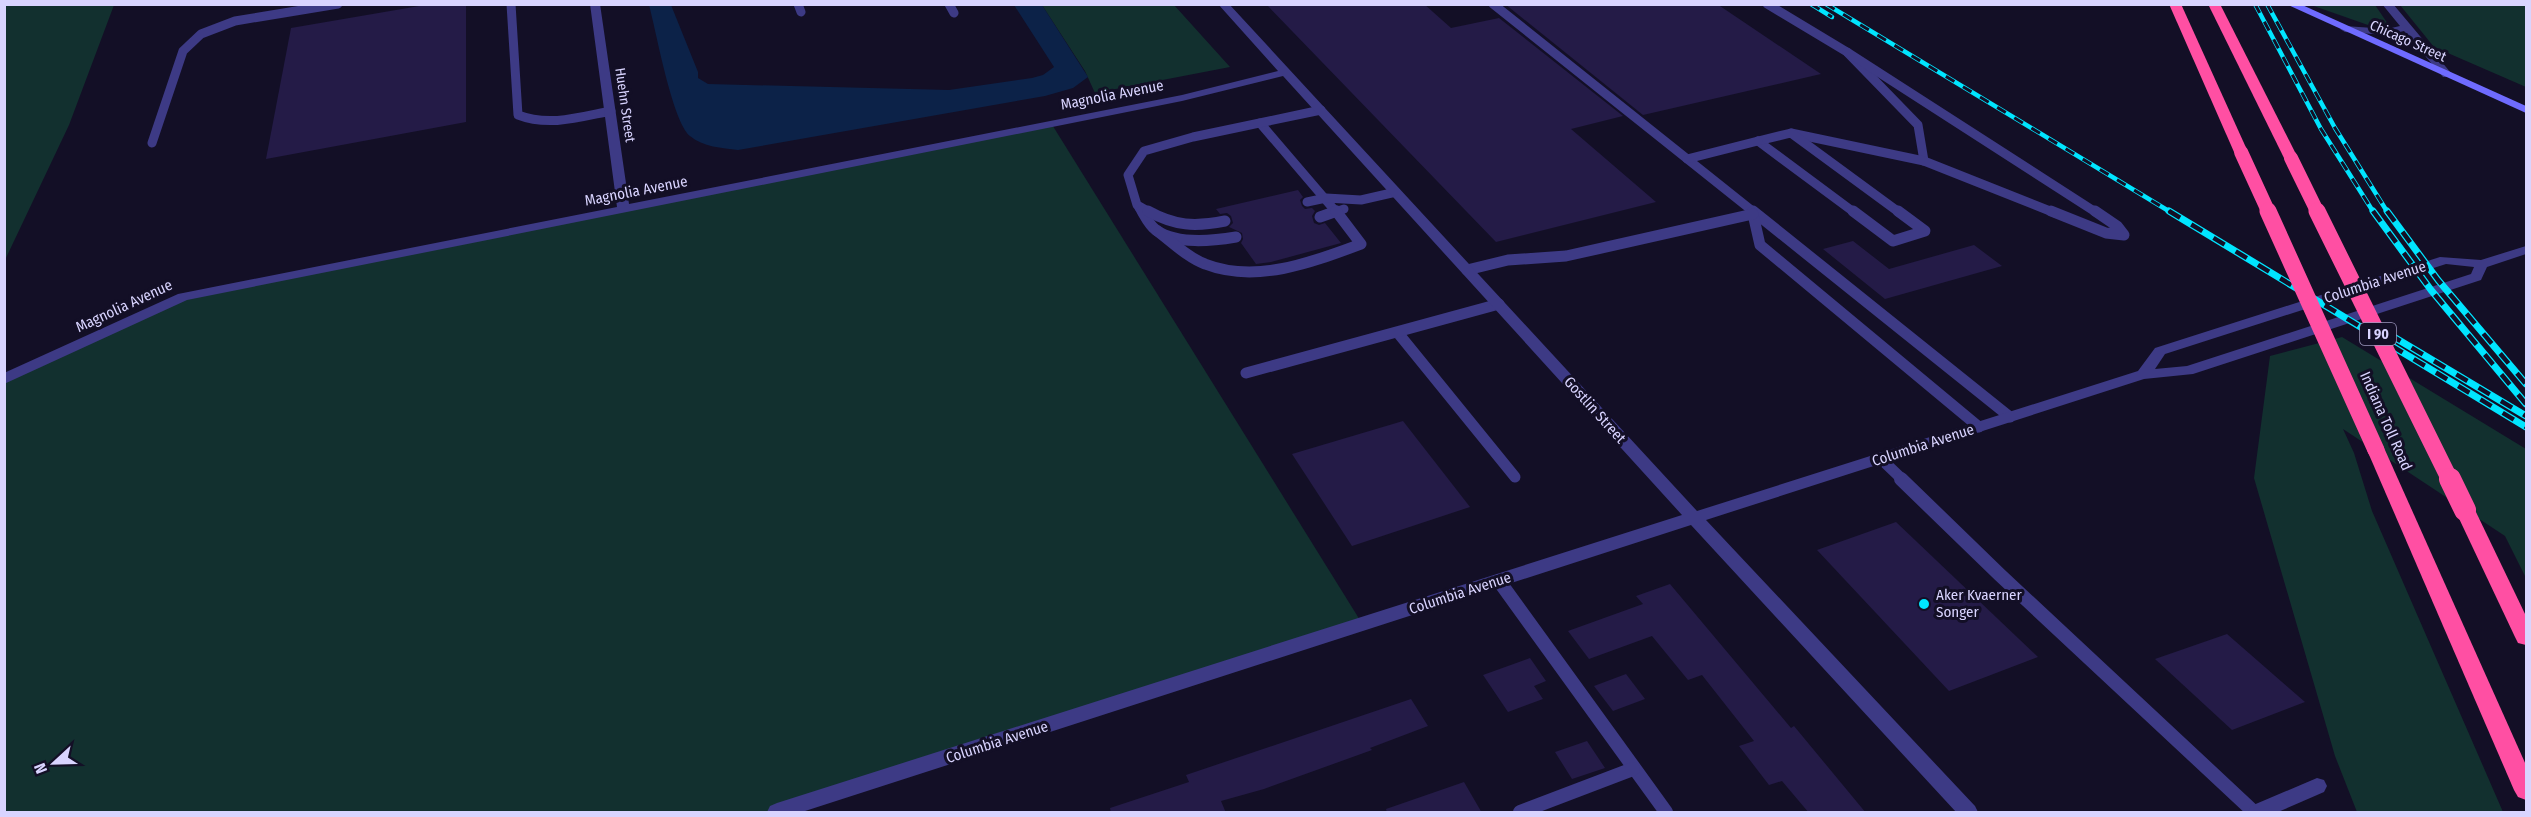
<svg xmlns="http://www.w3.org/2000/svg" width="2531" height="817" font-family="'Fira Sans Condensed',sans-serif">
<rect width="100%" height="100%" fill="#130f26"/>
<!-- green -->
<g fill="#12302f">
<polygon points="5,4 114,5 69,125 5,260"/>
<polygon points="1042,5 1174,5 1230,67 1095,93 1085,71"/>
<polygon points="2311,5 2375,5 2388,24 2368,25"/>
<polygon points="2400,5 2526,5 2526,87 2434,47"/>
<polygon points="1051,123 1363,625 777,812 5,812 4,379 184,297"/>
<polygon points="2342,337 2526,449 2526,578 2505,536 2343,429 2354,453 2372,511 2503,812 2357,812 2335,756 2254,478 2270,356"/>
</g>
<!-- water -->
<path fill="#0c2248" d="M 1014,5 L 1042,5 L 1088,77 L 1073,88 L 1045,96 L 738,150 C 722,148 703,147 690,136 C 672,121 656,30 649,5 L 671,5 L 698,72 L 698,78 L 708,84 L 949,90 L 1032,78 L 1043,75 L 1054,67 Z"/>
<!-- building -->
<g fill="#241b47">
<polygon points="431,4 466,4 466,122 266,159 291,28"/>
<polygon points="1266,4 1424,4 1451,28 1499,18 1623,116 1571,129 1656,202 1496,242"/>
<polygon points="1505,4 1717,4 1821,74 1643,115"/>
<polygon points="1298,190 1303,197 1300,200 1302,206 1305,209 1312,208 1315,211 1312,216 1314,223 1319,225 1325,223 1341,243 1271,262 1256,264 1241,243 1243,239 1242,233 1229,227 1233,223 1231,216 1227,213 1220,214 1216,209"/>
<polygon points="1853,241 1889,269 1974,245 2002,266 1885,299 1823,249"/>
<polygon points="1403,421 1470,507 1352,546 1292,454"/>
<polygon points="1896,522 2038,657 1949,691 1817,550"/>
<polygon points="1670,584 1791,728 1794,726 1866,813 1809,813 1782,781 1769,785 1739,746 1754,741 1702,675 1688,680 1652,636 1589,659 1568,631 1643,604 1636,596"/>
<polygon points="2227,634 2305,702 2232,730 2155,659"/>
<polygon points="1530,658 1546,681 1534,686 1543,699 1508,712 1483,675"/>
<polygon points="1626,674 1645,699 1613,711 1594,686"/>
<polygon points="1411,699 1428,726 1370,748 1372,750 1264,789 1221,801 1226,813 1111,813 1110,808 1189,782 1186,775"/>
<polygon points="1587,741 1605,768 1572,779 1555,752"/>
<polygon points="1464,782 1482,813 1387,813 1386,809"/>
</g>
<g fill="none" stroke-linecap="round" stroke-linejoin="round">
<!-- service-far2 -->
<g stroke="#3d3a85" stroke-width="9">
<path d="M 511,4 L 518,115 C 549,127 580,117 611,111"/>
<polyline points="798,4 801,12"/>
<polyline points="949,4 954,13"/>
<polyline points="1493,4 1755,213"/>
<polyline points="1767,4 1847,52 1918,125 1924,161"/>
<polyline points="1847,52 2097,213"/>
<polyline points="1260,123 1337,213"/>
<polyline points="1791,133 1924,161 2055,213"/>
<polyline points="1758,141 1855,213"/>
<polyline points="1758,141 1791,133 1900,213"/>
<polyline points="152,143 183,51 201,34 235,21 338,4"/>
<polyline points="1687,159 1758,141"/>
<polyline points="1307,202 1326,198 1361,200 1396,192"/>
<polyline points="1139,208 1143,213"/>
<polyline points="1151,213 1137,205 1128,175 1144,151 1193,137 1321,110"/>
<polyline points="1332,213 1344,209"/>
</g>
<!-- service-far1 -->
<g stroke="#3d3a85" stroke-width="11">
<path d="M 1142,211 C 1146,218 1150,226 1156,230 C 1177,245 1212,241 1236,237"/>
<path d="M 1148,211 C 1175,226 1195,227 1225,221"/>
<polyline points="1753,211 2010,417"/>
<polyline points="1853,211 1893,241 1925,231 1898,211"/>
<polyline points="2051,211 2106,233 2124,235 2117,226 2095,211"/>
<polyline points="1753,214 1760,245 1979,427"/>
<polyline points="1320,217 1337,211"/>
<path d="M 1156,230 C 1171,241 1188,258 1205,264 C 1256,284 1313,262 1361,244 L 1336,211"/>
<polyline points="1467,270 1508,260 1566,256 1753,214"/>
<polyline points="1398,333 1515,477"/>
<polyline points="1246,373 1499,304"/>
<polyline points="1880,458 1903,480"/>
</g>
<!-- service -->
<g stroke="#3d3a85" stroke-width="14">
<polyline points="1901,479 2000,575 2254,812"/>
<polyline points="1499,581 1666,812"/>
<polyline points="1520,812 1633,769"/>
</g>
<!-- minor -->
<g fill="#3d3a85" fill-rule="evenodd">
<polygon points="2382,4 2393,4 2451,73 2451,77 2443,77 2404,31 2387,35 2345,32 2340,29 2345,26 2387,29 2400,26"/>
<polygon points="2317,778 2324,780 2327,786 2324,792 2278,812 2248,812 2251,806"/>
</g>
<!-- tertiary -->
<path fill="#3d3a85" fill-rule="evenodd" d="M 590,4 L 600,4 L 629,204 L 1182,95 L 1278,71 L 1218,4 L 1229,4 L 1697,511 L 2138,371 L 2155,348 L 2440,257 L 2481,260 L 2526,246 L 2526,254 L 2487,267 L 2481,280 L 2193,374 L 2144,379 L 1706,520 L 1975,806 L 1978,812 L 1956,812 L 1691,525 L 802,812 L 767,812 L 770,806 L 777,803 L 1682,515 L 1283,76 L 1182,101 L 187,300 L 4,384 L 4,373 L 178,294 L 617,207 ZM 2446,264 L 2474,267 L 2471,274 L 2187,366 L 2155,369 L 2165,354 Z"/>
<!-- secondary -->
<polygon fill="#6f6bff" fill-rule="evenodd" points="2286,4 2300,4 2526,106 2526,113"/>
<!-- motorway -->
<g fill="#ff4fa3" fill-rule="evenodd">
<polygon points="2169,4 2181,4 2248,152 2246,155 2236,155 2234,152"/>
<polygon points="2208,4 2220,4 2298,158 2296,161 2286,161 2284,158"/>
<polygon points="2376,444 2383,446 2385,450 2526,765 2526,800 2518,797 2514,790 2367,450 2369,446"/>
<polygon points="2465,503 2472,505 2475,510 2526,616 2526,645 2518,643 2515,637 2455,510 2458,505"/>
</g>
<defs>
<g id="rail-far1">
<polyline points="1811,4 1832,17"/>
<polyline points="1826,4 2172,213"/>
<polyline points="2255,4 2321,129 2374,213"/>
<polyline points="2267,4 2335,128 2388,213"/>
</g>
<g id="rail">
<polyline points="2169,211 2526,427"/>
<polyline points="2373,211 2431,290 2526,404"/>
<polyline points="2387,211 2438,280 2526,384"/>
<polyline points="2367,321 2526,416"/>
</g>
</defs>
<!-- rail-far1 casing -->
<use href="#rail-far1" stroke="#00e5ff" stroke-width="4.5"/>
<!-- rail casing -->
<use href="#rail" stroke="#00e5ff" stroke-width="7"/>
<!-- rail-far1 -->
<use href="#rail-far1" stroke="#130f26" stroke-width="3" stroke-dasharray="10" stroke-linecap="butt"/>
<!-- rail -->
<use href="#rail" stroke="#130f26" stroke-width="4.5" stroke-dasharray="13" stroke-linecap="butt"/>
<!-- motorway-bridge-far2 -->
<g stroke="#ff4fa3" stroke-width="14">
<polyline points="2241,152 2269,213"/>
<polyline points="2291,158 2318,213"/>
</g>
<!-- motorway-bridge-far1 -->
<g stroke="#ff4fa3" stroke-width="17">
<polyline points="2268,211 2376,450"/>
<polyline points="2317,211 2450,480"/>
</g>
<!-- motorway-bridge -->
<polyline stroke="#ff4fa3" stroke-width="22" points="2450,479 2465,510"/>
</g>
<!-- markers -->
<circle fill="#00e5ff" stroke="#130f26" stroke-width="2" cx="1924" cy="604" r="6"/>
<g text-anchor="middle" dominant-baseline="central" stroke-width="6" stroke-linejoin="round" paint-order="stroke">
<!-- far-street labels -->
<g font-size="14" fill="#d9d4ff" stroke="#130f26">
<text transform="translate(2408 41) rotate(24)">Chicago Street</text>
<text transform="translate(625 105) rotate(82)">Huehn Street</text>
</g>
<!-- shield labels -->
<rect fill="#130f26" stroke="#9e99be" stroke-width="1.5" x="2360" y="323" width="36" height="22" rx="4.5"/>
<g font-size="14" font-weight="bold" fill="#d9d4ff">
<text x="2378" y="334">I 90</text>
</g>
<!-- street labels -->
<g font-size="15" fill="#d9d4ff" stroke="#130f26">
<text transform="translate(1112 95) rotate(-11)">Magnolia Avenue</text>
<text transform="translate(636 191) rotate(-11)">Magnolia Avenue</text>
<text transform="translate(2375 282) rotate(-18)">Columbia Avenue</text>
<text transform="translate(124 306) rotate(-25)">Magnolia Avenue</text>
<text transform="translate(1595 410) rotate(48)">Gostlin Street</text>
<text transform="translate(2386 421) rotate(66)">Indiana Toll Road</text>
<text transform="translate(1923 445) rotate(-18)">Columbia Avenue</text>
<text transform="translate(1460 593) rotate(-18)">Columbia Avenue</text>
<text transform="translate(997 742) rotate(-18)">Columbia Avenue</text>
</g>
<!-- poi labels -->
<g font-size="15" fill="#d9d4ff" stroke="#130f26" text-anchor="start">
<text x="1936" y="595">Aker Kvaerner<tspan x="1936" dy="17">Songer</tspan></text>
</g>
</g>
<!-- border -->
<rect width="2531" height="817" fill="none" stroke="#d9d4ff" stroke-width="12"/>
<!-- north arrow -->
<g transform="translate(54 763) rotate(248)" stroke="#130f26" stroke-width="4.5" paint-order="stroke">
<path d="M0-4.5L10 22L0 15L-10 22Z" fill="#d9d4ff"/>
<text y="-9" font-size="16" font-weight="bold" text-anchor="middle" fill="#d9d4ff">N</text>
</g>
</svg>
